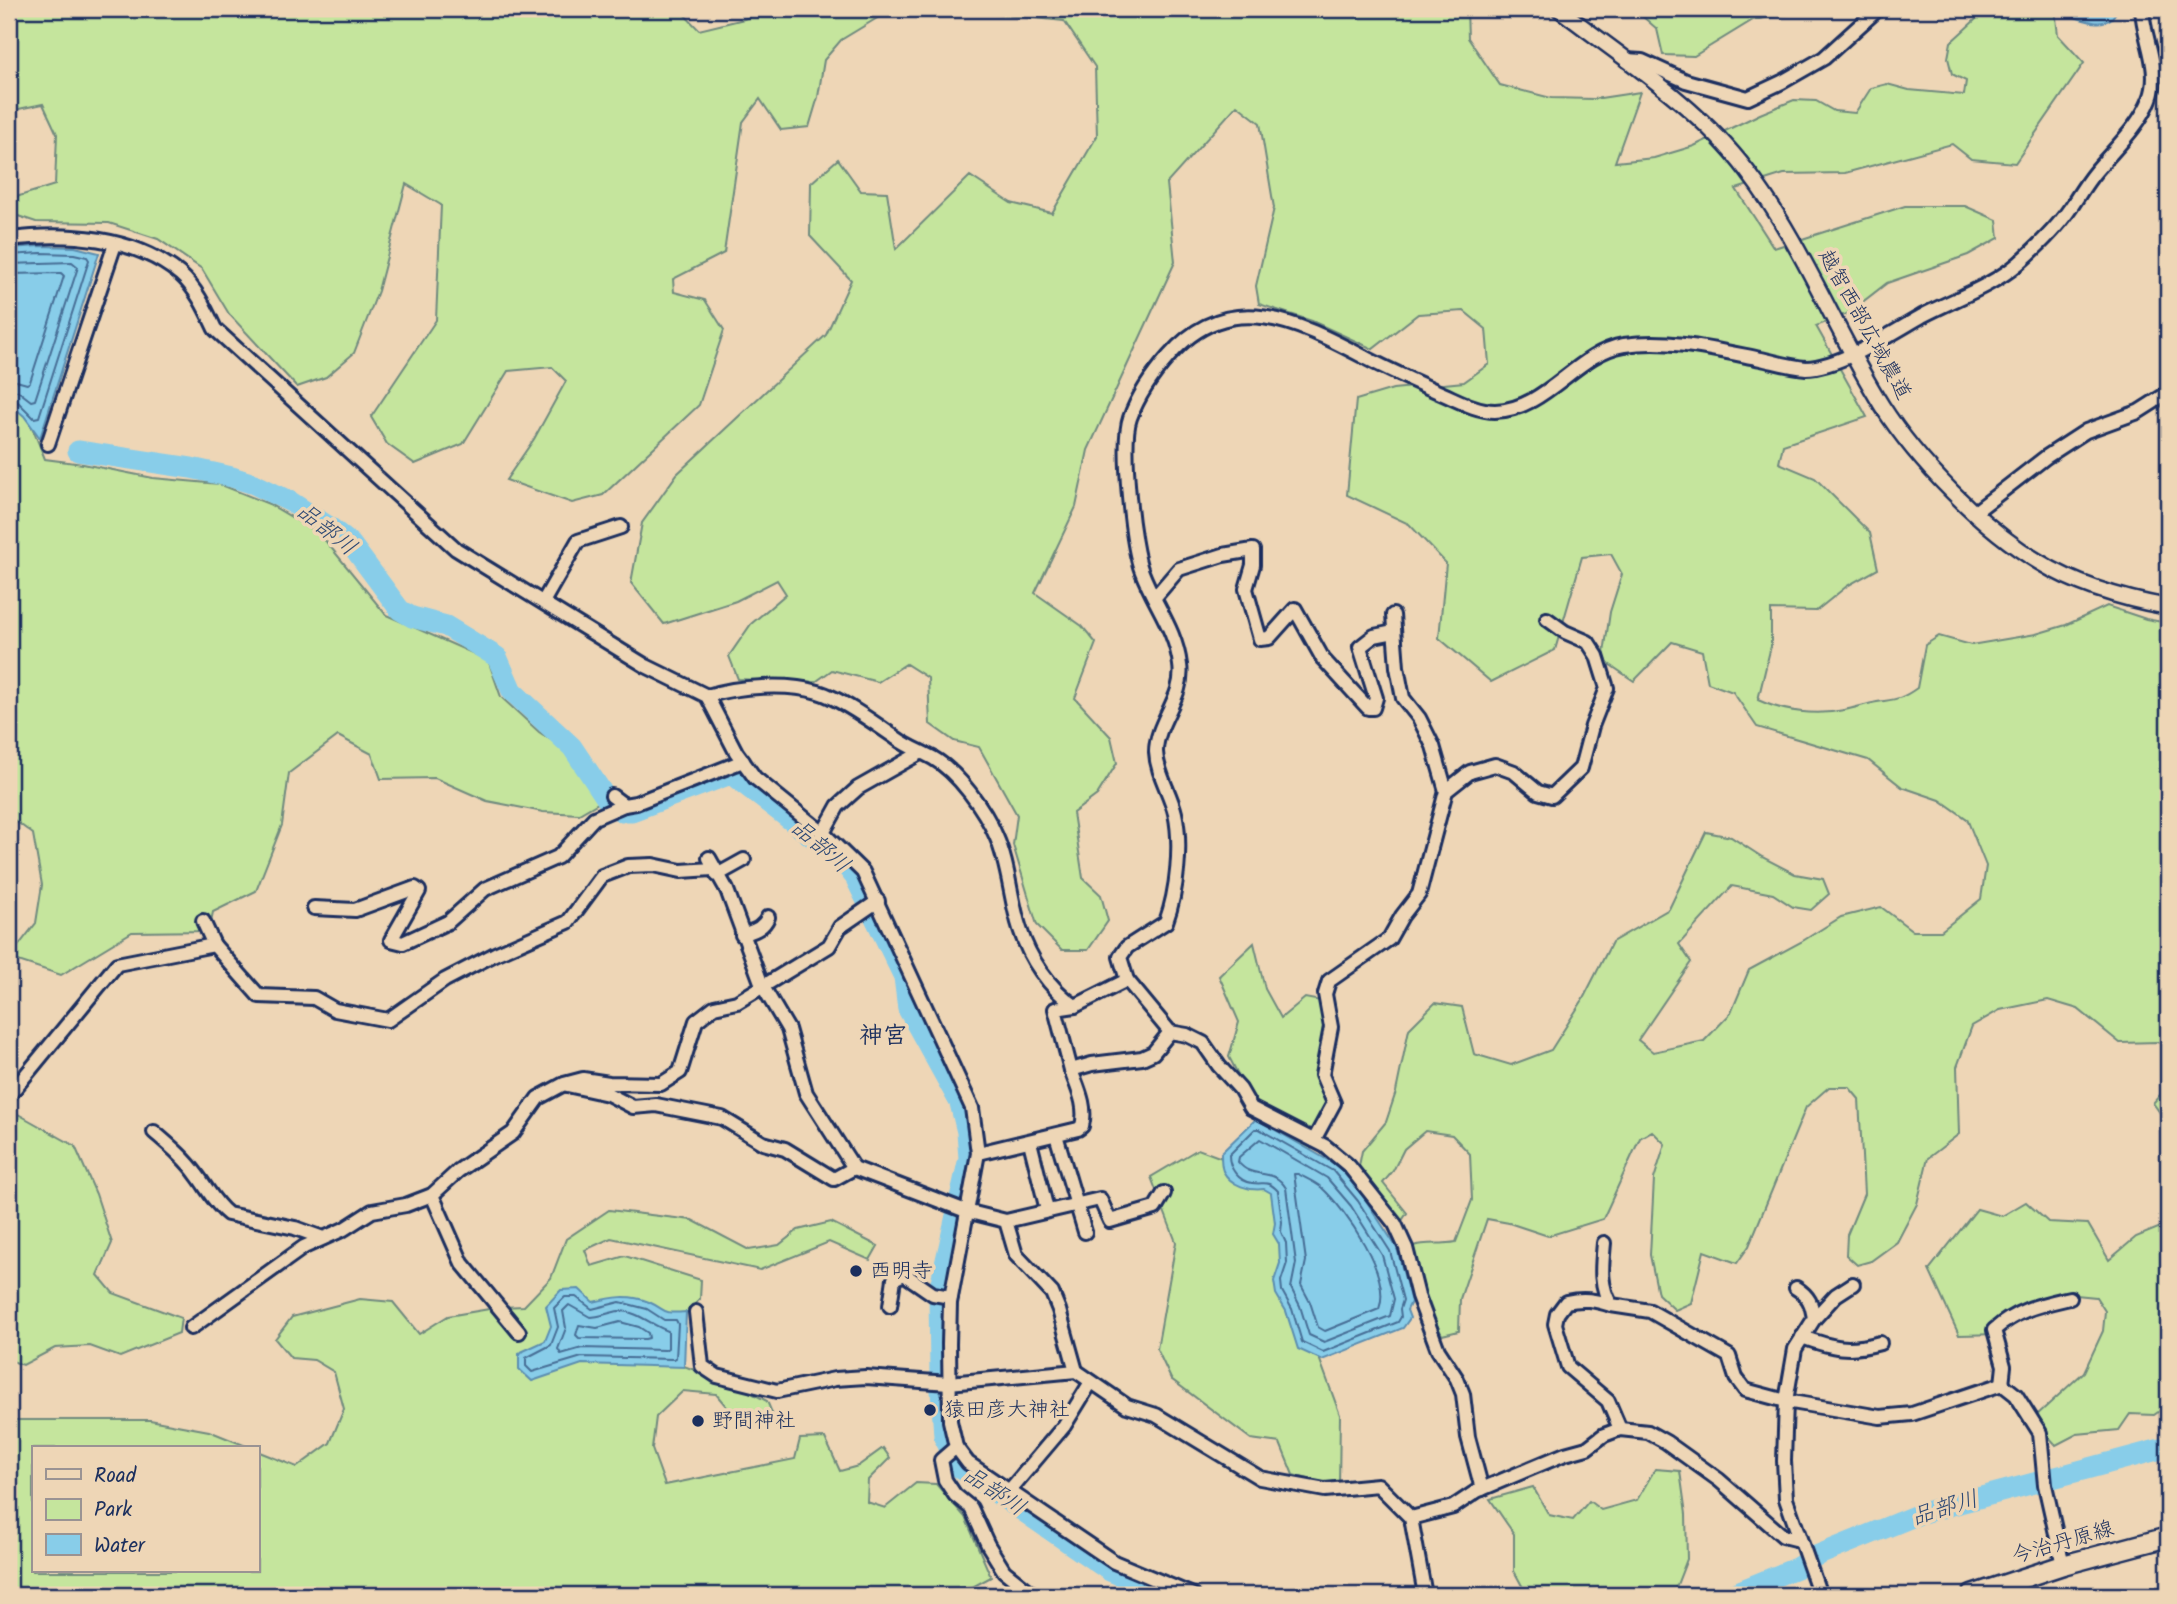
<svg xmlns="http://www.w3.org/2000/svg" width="2177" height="1604" font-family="Kalam,'Klee One',sans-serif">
<rect width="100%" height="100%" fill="#eed6b6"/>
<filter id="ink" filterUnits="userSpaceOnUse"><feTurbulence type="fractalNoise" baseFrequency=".0143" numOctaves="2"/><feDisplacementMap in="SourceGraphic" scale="14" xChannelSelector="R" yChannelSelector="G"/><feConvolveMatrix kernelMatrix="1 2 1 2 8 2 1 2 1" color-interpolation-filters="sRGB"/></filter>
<g filter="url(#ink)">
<!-- green -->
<g fill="#c5e59d" stroke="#708a7e" stroke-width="2">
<polygon points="9,9 679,9 699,30 744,19 768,9 892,9 841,40 824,60 818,97 809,127 781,130 760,99 743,122 724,253 673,279 674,292 705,300 724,330 699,405 603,495 572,503 506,480 534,439 566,381 552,367 508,371 463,444 415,464 387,444 371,417 436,320 441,205 406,184 378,291 354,353 326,377 297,387 229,314 202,269 158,239 109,223 36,222 12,214 16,197 55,185 57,134 43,104 9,111"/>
<path d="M 946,9 L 1467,9 L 1468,38 L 1500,85 L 1551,98 L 1594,99 L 1640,92 L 1615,162 L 1654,158 L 1694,146 L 1760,114 L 1794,100 L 1816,101 L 1834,111 L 1855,113 L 1871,88 L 1887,84 L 1909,90 L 1964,95 L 1966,81 L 1952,74 L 1948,58 L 1951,42 L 1987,9 L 2055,9 L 2058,35 L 2084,63 L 2015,163 L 1971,159 L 1952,144 L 1845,173 L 1784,174 L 1736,189 L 1774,248 L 1905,206 L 1965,206 L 1997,220 L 1999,238 L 1968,255 L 1887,283 L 1847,314 L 1816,326 L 1867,417 L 1783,445 L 1779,463 L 1815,478 L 1870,533 L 1878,569 L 1847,586 L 1816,611 L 1771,610 L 1771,646 L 1758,700 C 1784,712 1816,716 1844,710 C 1855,708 1866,704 1877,702 C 1896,699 1900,700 1917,688 L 1925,645 L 1939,636 L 1971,645 L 2036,634 L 2066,625 L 2107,606 L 2146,619 L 2168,623 L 2168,1044 L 2158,1042 L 2120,1043 L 2078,1009 L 2048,1000 L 2000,1010 L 1972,1026 L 1957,1067 L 1959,1134 L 1928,1158 L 1917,1204 L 1897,1242 L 1871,1261 L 1857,1265 L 1846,1255 L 1847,1235 L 1864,1194 L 1859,1099 L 1849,1087 L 1829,1087 L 1806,1107 L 1749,1246 L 1737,1263 L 1704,1251 L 1691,1303 L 1675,1310 L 1658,1294 L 1650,1255 L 1654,1179 L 1665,1144 L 1652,1131 L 1640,1138 L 1603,1219 L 1548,1236 L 1509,1223 L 1487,1219 L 1460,1299 L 1459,1331 L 1442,1335 L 1420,1292 L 1413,1246 C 1427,1242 1441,1245 1456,1242 L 1472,1200 L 1470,1154 L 1452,1135 L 1425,1131 L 1404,1149 L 1393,1171 L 1383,1183 L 1407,1213 L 1399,1225 L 1358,1171 L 1362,1151 L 1386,1122 L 1396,1092 L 1409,1029 L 1435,1003 L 1462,1007 L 1474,1054 L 1511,1065 L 1551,1050 L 1582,1001 L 1612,942 L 1669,909 L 1706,832 L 1731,837 L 1762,857 L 1795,874 L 1823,879 L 1829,894 L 1811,910 L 1793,907 L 1773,894 L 1732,886 L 1679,944 L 1691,962 L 1638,1040 L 1653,1052 L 1704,1041 L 1731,1013 L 1749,970 L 1801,942 L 1841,917 L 1881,907 L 1913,931 L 1941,931 L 1981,899 L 1986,866 L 1967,819 L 1940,800 L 1902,787 L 1868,760 L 1757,727 L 1733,692 L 1708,683 L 1702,651 L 1672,642 L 1634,681 L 1603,660 L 1610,612 L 1622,574 L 1611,554 L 1582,557 L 1555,650 L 1491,682 L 1439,638 L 1446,563 L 1409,524 L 1347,495 L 1356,400 L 1393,389 L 1464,382 L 1489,364 L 1486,329 L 1464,311 L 1418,314 L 1373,349 L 1312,321 L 1259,304 L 1256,286 L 1274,208 L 1260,123 L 1237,105 L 1167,183 L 1175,262 L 1088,450 L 1076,507 L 1035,593 L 1082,626 L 1096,643 L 1075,698 L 1111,737 L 1117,763 L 1097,795 L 1073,813 L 1083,878 L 1101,895 L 1108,921 L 1088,950 L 1062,950 L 1037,925 L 1013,845 L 1017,815 L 979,747 L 954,741 L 930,724 L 928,678 L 906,664 L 878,682 L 832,670 L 814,683 L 738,679 L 729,656 L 751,624 L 786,594 L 777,580 L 736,601 L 664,624 L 631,583 L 642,523 L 677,474 L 826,335 L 851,280 L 810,236 L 811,183 L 838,159 L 861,191 L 887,192 L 896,249 L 970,176 L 1011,203 L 1052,213 L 1097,136 L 1095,67 L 1064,21 Z"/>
<polygon points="1634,9 1796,9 1789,14 1753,20 1694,56 1663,55 1657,29"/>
<polygon points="9,390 30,422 45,459 83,464 153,478 219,484 269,504 320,534 386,615 488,660 501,697 539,732 563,748 588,782 603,790 598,803 579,814 543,812 487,801 435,778 381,779 372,754 338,736 289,773 282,825 256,891 213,912 209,931 132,932 61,975 9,958 36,923 42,885 33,834 9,816"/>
<polygon points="1254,943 1265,989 1281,1018 1305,998 1321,1001 1328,1032 1318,1077 1334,1113 1303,1162 1310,1333 1340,1415 1339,1487 1293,1475 1280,1443 1251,1439 1171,1379 1157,1349 1176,1242 1151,1177 1198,1149 1230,1161 1257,1132 1255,1107 1229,1057 1239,1022 1219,976"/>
<polygon points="2168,1086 2168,1144 2165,1142 2163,1117 2153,1103"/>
<polygon points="9,1109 75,1146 96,1194 112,1243 98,1275 113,1293 181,1318 179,1333 120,1357 90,1346 55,1348 23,1365 9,1360"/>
<polygon points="2026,1202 2048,1222 2088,1224 2109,1260 2136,1237 2168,1224 2168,1405 2154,1415 2130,1414 2119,1430 2077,1434 2056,1445 2046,1434 2037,1415 2084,1372 2103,1331 2105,1311 2096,1297 2076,1295 2036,1299 2001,1334 1959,1335 1929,1270 1977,1209 2002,1216"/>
<polygon points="609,1210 692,1220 749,1250 779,1245 798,1230 831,1222 878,1246 870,1260 829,1242 760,1270 611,1238 585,1250 591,1266 625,1256 701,1280 700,1299 675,1324 654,1355 738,1386 767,1401 772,1413 735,1417 716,1394 683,1391 656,1417 652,1449 665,1485 795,1459 800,1439 825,1438 840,1471 858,1466 883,1448 890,1458 868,1480 867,1502 885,1508 916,1483 936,1484 965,1517 991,1577 963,1592 963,1595 910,1595 906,1592 903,1595 9,1595 9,1420 150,1420 209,1431 251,1448 33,1448 33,1571 257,1571 257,1451 297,1467 330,1443 344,1409 334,1372 314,1360 291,1358 275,1339 292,1317 360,1299 393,1302 419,1334 448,1316 501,1307 524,1306 551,1278 566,1239"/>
<polygon points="1655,1469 1680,1471 1686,1514 1687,1559 1673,1595 1527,1595 1514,1571 1514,1534 1490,1499 1533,1487 1549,1515 1573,1520 1589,1501 1601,1510 1637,1500"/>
</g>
<!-- water -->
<g fill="#88cde9" stroke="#5c8eb1" stroke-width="2">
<path d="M 2065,9 L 2117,9 C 2110,32 2082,20 2067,14 Z"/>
<polygon points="40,246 75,247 99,253 40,438 24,416 9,403 9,248"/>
<path d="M 1256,1119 L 1338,1166 L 1363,1196 L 1397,1248 L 1411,1302 L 1407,1310 L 1410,1318 L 1403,1328 L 1322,1360 L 1298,1349 L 1286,1311 L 1276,1294 L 1274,1281 L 1280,1263 L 1279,1244 L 1273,1234 L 1275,1223 L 1271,1193 L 1264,1189 C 1250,1191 1231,1186 1223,1171 C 1221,1166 1221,1158 1221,1153 Z"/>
<path d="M 579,1289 L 593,1302 C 613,1297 629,1294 649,1302 C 669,1311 659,1314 686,1312 L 684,1367 L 582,1364 L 532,1381 L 519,1369 L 519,1353 L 545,1341 L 551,1326 L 546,1306 L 561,1290 Z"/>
</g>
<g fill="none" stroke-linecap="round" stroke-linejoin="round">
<!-- shore -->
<g stroke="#476e96" stroke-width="2">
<polyline points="9,255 41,253 74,254 87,257 89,260 39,417 34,418 16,400 9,399"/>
<polyline points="9,264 72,262 78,267 35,400 31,401 18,391 9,390"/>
<polyline points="9,274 61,273 64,276 30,382 27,384 9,379"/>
<path d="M 1255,1129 L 1259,1129 L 1333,1171 L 1358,1201 L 1390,1251 L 1403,1300 L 1400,1309 L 1401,1317 L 1398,1322 L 1323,1352 L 1302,1342 L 1292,1309 L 1282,1291 L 1281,1281 L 1287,1263 L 1286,1243 L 1281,1232 L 1282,1222 L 1278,1191 C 1267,1179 1265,1185 1252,1183 C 1238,1181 1229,1168 1229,1155 Z"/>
<path d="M 1260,1139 L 1327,1178 L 1351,1206 L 1382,1255 L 1394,1299 L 1390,1316 L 1324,1342 L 1309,1335 L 1300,1306 L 1291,1288 L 1296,1263 L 1286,1188 C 1273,1166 1253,1181 1238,1162 L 1239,1157 Z"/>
<path d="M 1294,1174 L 1298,1174 C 1305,1178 1315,1182 1322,1188 C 1346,1210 1392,1276 1379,1309 L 1325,1331 L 1318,1327 L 1310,1302 L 1301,1285 L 1306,1261 Z"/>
<polygon points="565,1297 576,1297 592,1309 620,1302 647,1309 664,1320 676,1320 678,1324 676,1358 673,1359 582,1357 532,1372 526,1366 526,1358 551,1345 558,1327 554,1308"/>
<path d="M 569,1305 L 590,1317 C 600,1317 610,1312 619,1311 C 638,1311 652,1326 668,1331 L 668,1348 L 665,1350 L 582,1348 L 561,1354 L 558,1349 L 566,1328 L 563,1311 Z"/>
<polygon points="620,1322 639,1327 648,1333 649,1338 645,1339 579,1338 576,1335 579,1325 597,1328"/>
</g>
<!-- river -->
<g stroke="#88cde9" stroke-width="21">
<polyline points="78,451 191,468 232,477 254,484 291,502 331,528 351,544 400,610 412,617 446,626 497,657 512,691 572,747 612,807 621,811 632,811 731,774 841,859 855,877 904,977 908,1009 960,1103 967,1132 969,1158 939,1291 940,1375 944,1436 953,1463 1110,1571 1168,1595"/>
<polyline points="1730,1595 1796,1568 1816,1556 1922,1513 2168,1447"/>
</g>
<defs>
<g id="minor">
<polyline points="1626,60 1642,61 1686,81 1748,98 1782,82 1824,58 1878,9"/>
<path d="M 9,239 C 66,232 134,236 180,274 C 196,288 206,310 215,329 L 456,549 L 646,666 L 707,696 L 736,752 L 755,778 L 823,833 L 863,872 L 972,1108 L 978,1153 L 950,1303 L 949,1344 L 950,1421 L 956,1447 L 968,1463 L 1114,1562 L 1193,1595"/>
<polyline points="48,444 115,244"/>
<polyline points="1975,512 2046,457 2086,431 2138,412 2168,393"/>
<polyline points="1155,597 1179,569 1223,555 1253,550 1253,565 1246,589 1260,639 1269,638 1295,609 1323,659 1368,708 1373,708 1376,698 1360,647 1374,636 1394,632"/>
<polyline points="543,602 578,541 621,527"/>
<polyline points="1393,615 1397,667 1403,698 1419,718 1433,746 1446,791"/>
<path d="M 707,696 C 738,686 787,683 818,692 C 840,698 876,724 896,738 C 908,747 920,751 933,758 C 958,772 985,810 996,836 C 1009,865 1010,899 1020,929 C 1029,958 1049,988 1075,1006 L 1127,980"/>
<polyline points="612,796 624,805 636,803 743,761"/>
<polyline points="823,833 838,806 858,788 920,753"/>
<polyline points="709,858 727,890 762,985 788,1029 806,1093 854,1168 966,1211 1006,1221 1100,1199 1110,1221 1155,1208 1164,1193"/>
<polyline points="717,875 744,860"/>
<polyline points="314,908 355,910 415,888 419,891 391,940 403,943 448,922 485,889 558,857 594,818 624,805"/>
<polyline points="203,921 214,945"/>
<path d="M 742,935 C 753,931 763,929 768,917"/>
<polyline points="1071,1070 1055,1009 1075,1006"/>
<polyline points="567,1085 608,1094 633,1107 656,1105 722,1118 763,1143 785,1149 834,1179 854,1168"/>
<polyline points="11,1093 117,964 214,945 259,996 314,998 335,1010 388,1020 445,980 495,954 568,922 602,876 628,866 653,865 681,871 713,869"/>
<path d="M 154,1132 C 169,1145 185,1158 197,1175 C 207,1188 215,1204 228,1214 L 295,1228 L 323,1238"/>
<polyline points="1056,1135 1085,1232"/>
<polyline points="1314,1140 1334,1103 1322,1075 1331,1027 1325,994 1329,981 1389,939 1402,916 1419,894 1446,791 1470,772 1495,765 1514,772 1538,792 1552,796 1581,768 1592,726 1607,688 1597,656 1588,642 1565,632 1547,619"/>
<polyline points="1030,1142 1047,1210"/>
<path d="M 978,1153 L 1078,1129 L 1082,1126 C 1087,1106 1078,1089 1071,1070 L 1092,1064 L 1142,1058 L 1153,1053 L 1170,1032"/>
<polyline points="432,1195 462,1263 519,1332"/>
<polyline points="1006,1221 1016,1255 1052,1293 1059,1310 1076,1371"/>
<path d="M 1604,1243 C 1602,1265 1599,1285 1611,1305 L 1650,1311 L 1729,1356 L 1736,1378 L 1745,1390 L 1786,1401 L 1795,1349 L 1814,1319 C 1812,1304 1809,1296 1796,1288"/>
<path d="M 1611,1305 C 1595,1300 1583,1298 1566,1302 L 1557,1314 L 1555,1324 L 1568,1367 L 1608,1401 L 1620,1429"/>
<polyline points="890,1306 894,1279 904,1274 933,1294 951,1297"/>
<polyline points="696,1312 702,1366 717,1376 777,1391 835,1379 866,1377 949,1383 1076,1371 1127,1406 1156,1415 1260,1478 1325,1490 1378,1485 1411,1518 1425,1595"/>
<polyline points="1814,1319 1836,1295 1853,1284"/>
<polyline points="191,1328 304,1247 344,1229 372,1211 406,1205 432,1195 458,1171 513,1133 538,1098 564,1084 583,1079 609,1083 661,1084 680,1072 696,1021 714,1007 737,1002 829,946 840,927 878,901"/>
<path d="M 1802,1337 C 1833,1348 1848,1352 1880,1343"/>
<path d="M 2002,1384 L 2004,1366 L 1994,1330 C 2018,1309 2040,1305 2070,1298"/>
<polyline points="956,1447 941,1460 945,1480 955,1495 971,1508 988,1545 1004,1571 1034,1595"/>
<path d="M 1482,1489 L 1468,1437 L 1463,1394 L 1457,1379 L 1438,1350 L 1418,1296 L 1406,1248 L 1395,1224 L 1349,1166 L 1325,1146 L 1251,1108 L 1240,1089 L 1219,1066 L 1203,1043 L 1187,1035 L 1170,1032 L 1127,980 L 1120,957 L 1127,947 L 1166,922 C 1177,892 1182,845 1175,813 C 1170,792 1157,774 1156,752 C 1156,721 1185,697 1180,665 C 1176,630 1154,604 1142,572 C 1132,547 1121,443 1130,418 C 1138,396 1154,373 1169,356 C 1231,285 1301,324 1368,359 C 1393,372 1418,383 1443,394 C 1459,401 1477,411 1495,411 C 1546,410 1576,353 1624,345 C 1670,338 1716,350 1761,359 C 1775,362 1791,367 1806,368 C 1839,368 1894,332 1922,316 C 1954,299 1991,287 2019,263 C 2036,248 2056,229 2069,210 C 2078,197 2085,184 2095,172 C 2114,149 2139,127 2150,99 C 2162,69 2143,38 2142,9"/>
<polyline points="1009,1491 1064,1426 1091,1382"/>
<polyline points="1411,1518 1453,1507 1477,1491 1565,1454 1587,1448 1604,1435 1620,1429 1648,1432 1666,1442 1719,1480 1783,1536 1799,1540"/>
<polyline points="1820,1595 1786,1499 1784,1461 1786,1401 1880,1417 1912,1414 2002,1384 2016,1395 2040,1433 2045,1485 2063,1565"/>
</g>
<path id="tertiary" d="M 1559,9 C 1624,59 1697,105 1747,171 C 1803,244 1834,329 1882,406 C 1917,461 1982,528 2039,562 C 2078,586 2124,599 2168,607"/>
<polyline id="secondary" points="1972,1595 2063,1565 2168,1537"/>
</defs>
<!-- minor casing -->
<use href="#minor" stroke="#1b2f5e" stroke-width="18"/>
<!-- tertiary casing -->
<use href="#tertiary" stroke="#1b2f5e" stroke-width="19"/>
<!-- secondary casing -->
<use href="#secondary" stroke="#1b2f5e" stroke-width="23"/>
<!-- minor -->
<use href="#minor" stroke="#eed6b6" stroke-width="12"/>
<!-- tertiary -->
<use href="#tertiary" stroke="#eed6b6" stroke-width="14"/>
<!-- secondary -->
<use href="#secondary" stroke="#eed6b6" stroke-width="18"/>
</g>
</g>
<!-- markers -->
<g fill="#1b2f5e" stroke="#eed6b6" stroke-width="2.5">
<circle cx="856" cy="1271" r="7"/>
<circle cx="930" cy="1410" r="7"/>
<circle cx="698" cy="1421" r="7"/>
</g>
<g text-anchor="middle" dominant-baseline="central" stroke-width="7" stroke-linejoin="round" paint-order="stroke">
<!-- street labels -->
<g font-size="21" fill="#1b2f5e" stroke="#eed6b6">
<text transform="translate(1864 325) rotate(61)">越智西部広域農道</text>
<text transform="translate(2063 1543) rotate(-16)">今治丹原線</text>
</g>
<!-- poi labels -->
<g font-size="21" fill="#1b2f5e" stroke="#eed6b6" text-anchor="start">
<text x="870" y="1271">西明寺</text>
<text x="944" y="1410">猿田彦大神社</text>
<text x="712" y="1421">野間神社</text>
</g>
<!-- water labels -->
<g font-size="23" font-style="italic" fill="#2b4773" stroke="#eed6b6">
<text transform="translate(326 530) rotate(39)">品部川</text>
<text transform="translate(820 847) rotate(41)">品部川</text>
<text transform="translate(994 1492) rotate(34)">品部川</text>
<text transform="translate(1945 1509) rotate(-17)">品部川</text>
</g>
<!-- quarter labels -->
<g font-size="24" font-weight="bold" fill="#1b2f5e" stroke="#eed6b6">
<text x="883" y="1036">神宮</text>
</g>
</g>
<!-- margin -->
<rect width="2177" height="1604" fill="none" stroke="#eed6b6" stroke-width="35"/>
<rect x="18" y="18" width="2142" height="1569" fill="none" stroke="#1b2f5e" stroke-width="2.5" filter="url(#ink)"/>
<!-- legend -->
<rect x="32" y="1446" width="228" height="126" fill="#eed6b6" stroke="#9a9393" stroke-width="2"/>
<rect x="46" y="1469" width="35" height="10" fill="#eed6b6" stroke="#9a9393" stroke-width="2"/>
<text x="94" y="1482" font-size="21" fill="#1b2f5e">Road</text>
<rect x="46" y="1499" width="35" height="21" fill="#c5e59d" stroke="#9a9393" stroke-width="2"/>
<text x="94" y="1516" font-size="21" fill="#1b2f5e">Park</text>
<rect x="46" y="1534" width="35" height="21" fill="#88cde9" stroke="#9a9393" stroke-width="2"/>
<text x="94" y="1552" font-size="21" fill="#1b2f5e">Water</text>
</svg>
